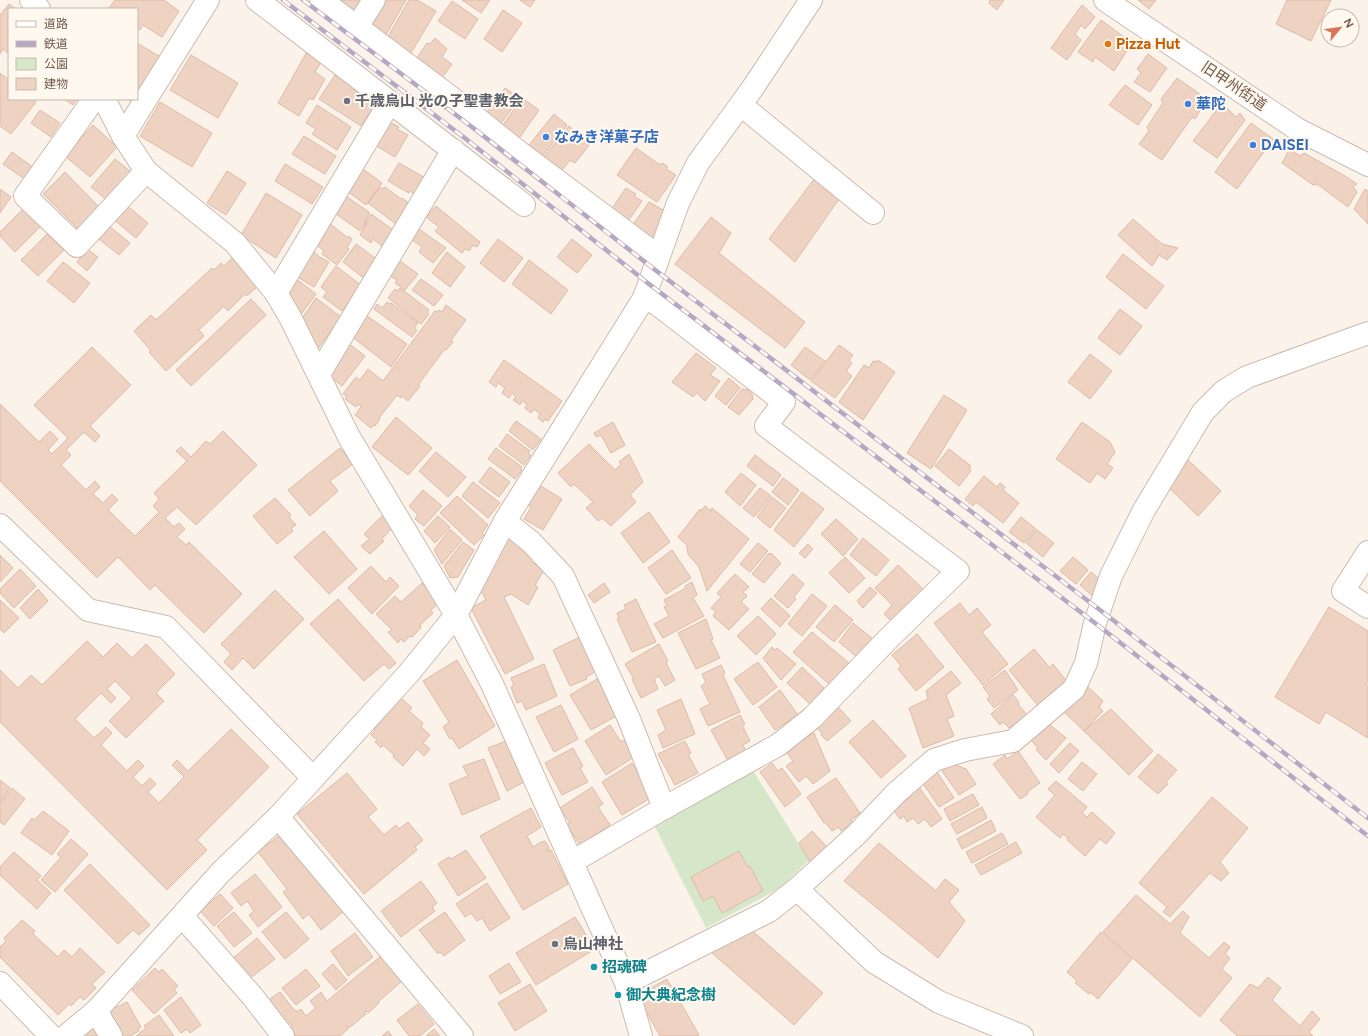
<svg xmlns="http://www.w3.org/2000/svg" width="1368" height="1036" font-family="Figtree,'Noto Sans JP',sans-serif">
<rect width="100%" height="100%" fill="#fbf3e9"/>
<!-- green -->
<polygon fill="#d5e7c8" points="750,766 809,860 780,888 706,928 651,819"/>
<!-- building -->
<g fill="#eed3c3" stroke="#dfbaa5">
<polygon points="115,0 164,0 179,11 162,37 143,25 140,30 137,28 137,9 108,9"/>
<polygon points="340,0 366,0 357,12"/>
<polygon points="383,0 406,0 383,40 370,29 370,20"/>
<polygon points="409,0 417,0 436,11 411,53 385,42"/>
<polygon points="462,0 490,0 481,13"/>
<polygon points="520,0 535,0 530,7"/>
<polygon points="990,0 1004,0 997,10 989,3"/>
<polygon points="1138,0 1156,0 1149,9"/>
<polygon points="1287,0 1331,0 1311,41 1276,24"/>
<polygon points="452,1 478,19 465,39 438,21"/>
<polygon points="9,4 16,9 9,9 9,54 3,49 0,54 0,15"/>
<polygon points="1082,5 1095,17 1085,29 1081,25 1075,34 1081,40 1067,60 1051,48"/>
<polygon points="503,10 522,23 502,52 484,39"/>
<polygon points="1101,20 1132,43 1114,71 1095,57 1093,62 1078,52"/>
<polygon points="435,38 447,49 442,57 452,64 442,78 414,62 427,43 430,44"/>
<polygon points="137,43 162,58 135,103 127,99 137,99"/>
<polygon points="308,50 323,59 315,72 325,79 313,100 309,98 299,116 278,103"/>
<polygon points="1148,54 1167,68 1150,92 1134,82 1141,73 1137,69"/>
<polygon points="191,55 238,83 218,118 170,90"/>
<polygon points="0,73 9,80 9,99 33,99 36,102 11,134 0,126"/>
<polygon points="335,75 352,86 351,88 375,104 361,126 319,99"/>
<polygon points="1177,78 1207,99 1195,119 1192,117 1162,160 1139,144 1149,131 1147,127 1163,103 1161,99"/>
<polygon points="1125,85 1152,105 1138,125 1109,105"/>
<polygon points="505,88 520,98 498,127 484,116"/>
<polygon points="522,98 539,110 515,144 498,132"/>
<polygon points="64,99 77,99 73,105"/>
<polygon points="160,102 212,133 192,167 140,136"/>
<polygon points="317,105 351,127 337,150 312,134 316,129 306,123"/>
<polygon points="1219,107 1224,111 1226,107 1236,117 1240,113 1245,120 1217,158 1193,141"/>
<polygon points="40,110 60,123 51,137 31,123"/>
<polygon points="554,114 567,125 539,160 525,150"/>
<polygon points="390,122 399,127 397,129 408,135 395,157 375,145"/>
<polygon points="1251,123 1273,139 1237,189 1215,172"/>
<polygon points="93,125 117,147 90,177 65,156"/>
<polygon points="569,126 590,144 575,163 570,160 559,174 542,159"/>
<polygon points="304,136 336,156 325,174 292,154"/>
<polygon points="636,148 660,165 662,163 668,167 666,169 676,175 657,202 617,175"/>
<polygon points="1290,149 1300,156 1304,153 1345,176 1357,184 1353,186 1357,192 1348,207 1317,184 1313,185 1282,163"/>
<polygon points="12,152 34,168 26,180 3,164"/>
<polygon points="115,159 131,172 108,201 91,187"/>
<polygon points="399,163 427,179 417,196 410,191 409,193 388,181"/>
<polygon points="285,164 323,187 312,204 275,181"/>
<polygon points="359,166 382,183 366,205 343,188"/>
<polygon points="227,171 246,183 226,215 207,203"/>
<polygon points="65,172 99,207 78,229 43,194"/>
<polygon points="815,178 842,197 837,202 795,262 769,239"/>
<polygon points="380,187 382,189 385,187 401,199 402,198 412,205 398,223 397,222 396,224 368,203"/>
<polygon points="626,188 636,194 634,196 642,201 626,224 611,210"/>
<polygon points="0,189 11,197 0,213"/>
<polygon points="1365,189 1368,191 1368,224 1354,209"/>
<polygon points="266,193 302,215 276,258 241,235"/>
<polygon points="344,195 369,212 369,214 364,222 366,223 360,231 332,211"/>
<polygon points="649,202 665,211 653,244 630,229"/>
<polygon points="125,204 148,223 136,238 113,219"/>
<polygon points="436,206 480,242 477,247 473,245 469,251 465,249 462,253 435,231 439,227 426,217"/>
<polygon points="23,209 41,226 15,252 0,236 0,232"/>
<polygon points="371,214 396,232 385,246 383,244 382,246 373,239 371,243 360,235 367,223 365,222"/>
<polygon points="711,217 731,233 719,253 805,322 785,348 675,264"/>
<polygon points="1133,219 1162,244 1178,248 1167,260 1159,255 1152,266 1118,235"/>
<polygon points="329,223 348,238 349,236 352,239 347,248 349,249 337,265 322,254 324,251 314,243"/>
<polygon points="109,226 130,243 119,255 99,239"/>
<polygon points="419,229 446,248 433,263 419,252 422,247 411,239"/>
<polygon points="47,234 64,250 38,276 21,260"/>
<polygon points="498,239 523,258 504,282 480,263"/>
<polygon points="572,239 592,255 577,273 557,257"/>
<polygon points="356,244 379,261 365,279 343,262"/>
<polygon points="309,248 320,257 329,262 314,287 296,276"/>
<polygon points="87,249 98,257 87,271 77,262"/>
<polygon points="447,252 465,267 450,287 432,273"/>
<polygon points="1123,254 1164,286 1146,309 1106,277"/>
<polygon points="233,257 258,286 247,296 245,294 228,311 224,306 199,330 204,336 166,371 149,352 151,351 134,331 151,315 156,320 212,268 214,270 221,263 224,266"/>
<polygon points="529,260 568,290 551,314 512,284"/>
<polygon points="400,261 418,274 405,290 395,283 397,280 389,275"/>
<polygon points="63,262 90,283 74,303 47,281"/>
<polygon points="336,266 362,286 342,311 323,297 327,292 321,287"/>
<polygon points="295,278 316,294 299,317 284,293"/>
<polygon points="421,279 443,295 434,306 412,290"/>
<polygon points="400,288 429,310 427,312 429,314 421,324 388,298 395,289 398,291"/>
<polygon points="316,298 341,317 317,350 301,320"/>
<polygon points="251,299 266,315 191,386 176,370"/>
<polygon points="387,302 390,304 391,303 418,323 414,328 417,330 412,337 374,309 377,304 382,308"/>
<polygon points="446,305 466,320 451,340 453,342 446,350 444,350 418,385 420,386 408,401 402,396 401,398 397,395 379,418 380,419 375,426 374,425 371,428 355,415 361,407 358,404 356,407 345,399 347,396 343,394 356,377 360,380 368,369 383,381 435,311 437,312 439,310 442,312"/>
<polygon points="1120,309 1142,326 1120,355 1098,338"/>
<polygon points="367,316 407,344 391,367 351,336"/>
<polygon points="349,344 365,356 342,386 327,374"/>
<polygon points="839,345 853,355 849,360 852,363 846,371 852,376 835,398 811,381"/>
<polygon points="92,347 131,385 90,426 100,436 95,442 84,432 66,450 71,455 61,465 86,490 95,481 100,487 93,494 103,503 112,494 118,500 108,510 135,536 159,512 153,506 159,499 154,493 187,461 176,451 181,447 191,457 206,441 210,444 223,431 257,465 196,525 177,507 165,518 174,527 179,523 185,529 177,537 186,545 189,542 242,594 204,633 155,585 150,590 118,557 97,578 0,481 0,404 39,442 50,431 58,439 48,450 52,454 68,438 34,405"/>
<polygon points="805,347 825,361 810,380 791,365"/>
<polygon points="696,353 716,368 710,375 720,381 705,401 697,393 693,397 672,382"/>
<polygon points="1090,354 1112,371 1090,399 1068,382"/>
<polygon points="504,360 562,401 548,421 545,419 543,422 538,418 540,414 534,409 531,413 525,408 527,404 522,401 520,405 513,400 516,397 512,393 509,398 502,393 505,388 498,383 496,387 489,382"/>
<polygon points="878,360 895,372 863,420 839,402 864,365 869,368 873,361 877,362"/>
<polygon points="729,378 740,388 726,405 715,396"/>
<polygon points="742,389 748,390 752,394 753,399 739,415 728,407"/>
<polygon points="944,395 967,410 931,469 907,453"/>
<polygon points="396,417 432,448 408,475 372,447"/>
<polygon points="516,421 541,439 533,450 509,431"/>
<polygon points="613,422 625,445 611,453 601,435 596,437 594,433"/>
<polygon points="1082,422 1110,442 1115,452 1107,464 1113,468 1105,479 1097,473 1090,483 1056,459"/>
<polygon points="507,434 530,451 528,453 531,455 524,465 499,446"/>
<polygon points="589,444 615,470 621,464 619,462 629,454 643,482 630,495 636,502 611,526 602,518 598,521 586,508 593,502 574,484 571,487 558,473"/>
<polygon points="340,448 353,464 330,481 338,491 310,516 288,490"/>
<polygon points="496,448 522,467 520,469 522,470 515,479 488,459"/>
<polygon points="949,449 971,466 969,468 971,471 959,486 935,466"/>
<polygon points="436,452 466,477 448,497 419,471"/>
<polygon points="755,455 781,475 773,486 747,466"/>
<polygon points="1188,460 1221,491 1198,516 1165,484"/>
<polygon points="490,467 510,482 499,497 479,482"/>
<polygon points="741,473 756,485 740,506 725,492"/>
<polygon points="984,476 997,487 1000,483 1005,487 1003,490 1019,503 1003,523 976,502 973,506 965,499"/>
<polygon points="783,478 799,490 788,505 772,492"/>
<polygon points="473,482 500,503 488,518 462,496"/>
<polygon points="536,483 562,499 543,530 524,519 531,507 526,504"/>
<polygon points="760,488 771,496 754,517 743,508"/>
<polygon points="423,490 442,506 424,526 415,519 418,515 409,506"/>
<polygon points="802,492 824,509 794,547 774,530"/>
<polygon points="457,496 488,525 482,533 484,535 474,545 440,513"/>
<polygon points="772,497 786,508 770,528 757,517"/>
<polygon points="275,498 291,515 289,517 296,525 291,528 293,531 277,544 253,516"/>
<polygon points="705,506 711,511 712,508 749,539 707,591 699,567 688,554 687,545 678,537 700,509 701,511"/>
<polygon points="649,512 670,542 643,563 621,533"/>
<polygon points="384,514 394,526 381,540 384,541 370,554 361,546 369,539 364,534"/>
<polygon points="438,516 450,527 435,543 424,531"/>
<polygon points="1021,517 1036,529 1024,543 1009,532"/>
<polygon points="836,519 858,539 843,556 821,534"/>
<polygon points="450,529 462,540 442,564 434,550"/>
<polygon points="1037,530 1054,543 1043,557 1026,543"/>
<polygon points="324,531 357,569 329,594 294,557"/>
<polygon points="506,537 534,555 530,561 544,570 535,585 538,587 528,605 511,594 504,597 534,659 505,674 471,608 486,600 483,594 475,588"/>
<polygon points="863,538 889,560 876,576 850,555"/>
<polygon points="463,542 474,550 458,577 450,578 444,566"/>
<polygon points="758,543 768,551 750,572 740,564"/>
<polygon points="808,544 813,549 805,558 799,553"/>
<polygon points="672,550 691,578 666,594 648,568"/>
<polygon points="769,553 770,555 771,553 781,563 764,583 752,574"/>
<polygon points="0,555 13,568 0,582"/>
<polygon points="845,557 865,578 849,593 829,573"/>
<polygon points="1073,557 1088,570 1076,584 1060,571"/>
<polygon points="898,565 925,591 894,624 884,614 892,605 875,588"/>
<polygon points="371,566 386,582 390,577 399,586 372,614 348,588"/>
<polygon points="20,569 36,586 14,608 0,593 0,589"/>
<polygon points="1091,572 1106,585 1095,598 1080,585"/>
<polygon points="735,574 749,587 743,592 747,596 741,602 749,609 729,630 713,616 716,612 711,608 721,597 717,593"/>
<polygon points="793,574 804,584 794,597 796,599 788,608 774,596"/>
<polygon points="692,582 697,595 693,598 704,616 663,638 654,624 669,616 664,607 667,606 664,600 686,588 685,586"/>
<polygon points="422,583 440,602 431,610 433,613 420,625 421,628 412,637 410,636 404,642 401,639 398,643 388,632 392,630 376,614 395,596 401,602"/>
<polygon points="604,583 610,592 594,603 588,595"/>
<polygon points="870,587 877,593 863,608 857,601"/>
<polygon points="38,589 48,601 30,619 20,608"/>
<polygon points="275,590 304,619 254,669 243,658 232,670 224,662 231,654 221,644"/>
<polygon points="812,594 827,606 802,636 788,624"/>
<polygon points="771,598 790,616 780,627 761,609"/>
<polygon points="338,599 396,663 389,669 384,664 364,681 310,624"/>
<polygon points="636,599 656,642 632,652 617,619 619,618 617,613 626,609 624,605"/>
<polygon points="0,600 19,618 4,633 0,629"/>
<polygon points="960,603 969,615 977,608 991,625 982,632 1008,664 983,685 934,623"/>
<polygon points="835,605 853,620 834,642 816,627"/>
<polygon points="1329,607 1368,631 1368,681 1366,685 1368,686 1368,738 1326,712 1319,724 1275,697"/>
<polygon points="758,616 776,634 756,655 737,636"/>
<polygon points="706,619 713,639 711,640 720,658 696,669 678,633"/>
<polygon points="853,623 873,639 858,658 839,642"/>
<polygon points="812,632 849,663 830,685 793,652"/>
<polygon points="917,634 944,667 916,691 898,669 901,666 892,655"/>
<polygon points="582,636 595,672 586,677 587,679 570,686 553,650"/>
<polygon points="87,641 103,657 117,643 132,658 146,644 175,674 156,693 164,701 126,738 109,721 132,698 115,681 107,689 116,698 111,703 101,693 75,719 94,738 106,727 112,733 101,745 127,771 138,760 144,766 133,777 142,786 150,778 156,784 148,792 159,803 184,777 172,765 177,760 188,771 231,729 269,767 197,840 207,850 167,890 0,722 0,670 18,688 31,675 42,685"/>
<polygon points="659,644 668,661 666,663 675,680 665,686 659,676 654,679 658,689 641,698 632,679 634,679 625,664"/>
<polygon points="772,647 775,650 777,648 796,664 781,680 763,658"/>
<polygon points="1034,649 1050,668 1053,664 1068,683 1039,707 1009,670"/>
<polygon points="457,660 495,726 459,749 452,738 450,739 443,727 449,722 423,681"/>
<polygon points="758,662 777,687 753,705 734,679"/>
<polygon points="544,664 557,696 526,710 522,701 517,703 511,687 514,686 511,678"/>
<polygon points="721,665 725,673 723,675 740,712 708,726 700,709 710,704 701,686 706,683 702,674"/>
<polygon points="802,667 824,688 810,704 787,683"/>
<polygon points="1005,670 1018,690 994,708 987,699 990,696 983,687"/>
<polygon points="951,671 961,683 946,695 954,716 947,719 954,736 923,748 909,708 928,699 926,691"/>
<polygon points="597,679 618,715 591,730 570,695"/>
<polygon points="1086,685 1103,701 1099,707 1103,711 1084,731 1062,710"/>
<polygon points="780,690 798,715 775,730 759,707"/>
<polygon points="1013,695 1019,702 1018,704 1027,715 1009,728 1003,722 1000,725 991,714"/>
<polygon points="401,698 412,708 409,711 423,723 421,727 430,735 423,743 430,749 424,756 417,749 403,766 393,757 394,755 383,745 381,748 375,742 377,740 371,735 375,730 374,729"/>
<polygon points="681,699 695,734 663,748 658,735 666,730 657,710"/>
<polygon points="561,705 578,739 554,752 536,717"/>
<polygon points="837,706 851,721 827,741 821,735 822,734 815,725"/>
<polygon points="1111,709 1153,751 1129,775 1084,731"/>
<polygon points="740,715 745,724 742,725 750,741 743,745 746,752 728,761 711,730"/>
<polygon points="873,720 906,756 881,778 849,742"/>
<polygon points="1049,724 1066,738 1046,760 1036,750 1038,748 1029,738"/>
<polygon points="610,725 621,742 624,740 634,757 606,775 585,741"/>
<polygon points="814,733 830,771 813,784 806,776 799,782 786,766 793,761 786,751 804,738"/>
<polygon points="506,741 524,782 507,791 488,748"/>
<polygon points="685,741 691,753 688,754 698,773 675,785 658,754"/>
<polygon points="1070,743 1079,751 1059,773 1050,764"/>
<polygon points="573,748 583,766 580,768 588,782 562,795 545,763"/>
<polygon points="1018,751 1040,783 1027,792 1028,794 1020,799 993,764 1005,755 1007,759"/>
<polygon points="1158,754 1177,770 1166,782 1168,784 1158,794 1138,777"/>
<polygon points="484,759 500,799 462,815 449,784 468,776 463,766"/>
<polygon points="1082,762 1097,774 1083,791 1068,779"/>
<polygon points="632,763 652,797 622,815 602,782"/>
<polygon points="772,763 778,771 782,768 801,794 785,807 760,772"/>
<polygon points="953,764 966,769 976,784 959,795 942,771"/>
<polygon points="937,772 954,798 939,807 922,782"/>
<polygon points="347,773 377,809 368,817 384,835 396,825 399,829 408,822 423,840 415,847 417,850 364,894 297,814"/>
<polygon points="836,778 860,813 851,820 853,823 841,831 839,827 832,831 825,822 824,823 807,797"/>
<polygon points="0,780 10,788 0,801"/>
<polygon points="1056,781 1087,807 1082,813 1087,817 1092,812 1115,833 1106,844 1100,839 1085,856 1067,840 1068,838 1063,834 1060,838 1036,817 1055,795 1048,789"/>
<polygon points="592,787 603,804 598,807 610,825 580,845 567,825 570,823 560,808"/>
<polygon points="919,787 942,819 931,827 925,819 918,824 913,818 907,822 904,816 900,819 893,809 911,797 909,795"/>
<polygon points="12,788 25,799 4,825 0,822 0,803"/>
<polygon points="973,794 979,805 950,821 944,809"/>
<polygon points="1212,797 1248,828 1220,862 1229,873 1221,881 1210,873 1170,917 1163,912 1167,907 1139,883"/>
<polygon points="982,807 987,818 957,834 951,824"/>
<polygon points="531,808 541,827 527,836 533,847 541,842 545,841 547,844 549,848 547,851 551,850 568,884 523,910 480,836"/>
<polygon points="43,811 69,831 52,855 21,833 32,818 34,820"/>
<polygon points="991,820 996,831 962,849 957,839"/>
<polygon points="812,831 827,847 810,862 799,843"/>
<polygon points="1002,833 1008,844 972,863 966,852"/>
<polygon points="281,834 344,911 321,930 309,914 303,919 283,892 287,889 258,852"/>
<polygon points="71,839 88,854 55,892 41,880 61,857 57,854"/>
<polygon points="1016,842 1022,853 981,875 975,865"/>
<polygon points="879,843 936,891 945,879 959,890 949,902 965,921 938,958 844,881"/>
<polygon points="466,850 486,878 458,896 438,864 449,857 451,859"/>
<polygon points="739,851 748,867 750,866 763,891 722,913 713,896 703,901 691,877"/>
<polygon points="14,852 41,876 37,880 51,893 37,909 0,875 0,867"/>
<polygon points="90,864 150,925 139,935 133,930 118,944 64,890"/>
<polygon points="255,874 282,907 258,927 249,915 254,911 247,901 241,906 231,893"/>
<polygon points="421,881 437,903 432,907 435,911 401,937 381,911"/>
<polygon points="487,883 510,918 490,931 482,918 477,921 471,913 465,917 456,904"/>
<polygon points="220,894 233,908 214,926 200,911"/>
<polygon points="1136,895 1170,924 1183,911 1189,917 1180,933 1209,958 1224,942 1230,947 1225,954 1230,958 1222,969 1232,978 1200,1017 1103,932"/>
<polygon points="234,912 252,933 234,947 217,926"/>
<polygon points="286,912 309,939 285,959 262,932"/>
<polygon points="445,912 465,940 444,956 440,952 438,954 419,930"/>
<polygon points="575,917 595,949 536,985 516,953"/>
<polygon points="22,920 35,931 33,934 58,957 64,950 72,957 80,948 105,972 92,984 96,988 84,1000 80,997 71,1006 69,1004 58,1015 0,957 0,947 6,941 4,938"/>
<polygon points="748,927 823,993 794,1025 711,952"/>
<polygon points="1101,932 1132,959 1098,999 1090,992 1089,994 1075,983 1077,981 1067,972"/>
<polygon points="355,933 373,957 348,976 331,951"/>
<polygon points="257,938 275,959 249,979 231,960"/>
<polygon points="381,956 402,981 378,1002 379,1003 368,1013 366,1011 364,1012 366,1014 349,1028 347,1026 346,1027 348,1029 340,1036 296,1036 290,1029 293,1027 286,1019 282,1021 267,1001 280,992 295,1011 296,1010 297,1012 301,1009 306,1016 316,1008 310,1001 321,992 327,1001"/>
<polygon points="509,963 521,982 500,994 489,976"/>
<polygon points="333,964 347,980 336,990 322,974"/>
<polygon points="155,968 159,972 162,969 178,986 174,989 177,993 154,1014 132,990"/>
<polygon points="306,969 320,986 296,1005 282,988"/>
<polygon points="1268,977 1281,988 1272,1000 1300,1026 1312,1011 1320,1019 1309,1032 1313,1036 1237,1036 1220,1020 1250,984 1258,988"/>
<polygon points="667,979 699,1035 697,1036 660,1036 637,996"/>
<polygon points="530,984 547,1011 515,1031 498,1003"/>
<polygon points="181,997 201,1025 190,1033 187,1029 181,1033 164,1010"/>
<polygon points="127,1002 141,1027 138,1029 139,1031 130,1036 120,1036 107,1012"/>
<polygon points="418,1004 434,1024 420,1036 409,1036 397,1020"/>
<polygon points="159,1015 174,1036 136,1036 146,1028 144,1026"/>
<polygon points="96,1027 101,1036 87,1036 85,1032"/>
<polygon points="434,1029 440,1036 426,1036"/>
<polygon points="388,1031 392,1036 382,1036"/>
</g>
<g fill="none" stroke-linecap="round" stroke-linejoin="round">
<defs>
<g id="minor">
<polyline points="31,0 39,9"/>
<polyline points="257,0 524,205"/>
<polyline points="321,0 448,95 519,152 658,256"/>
<polyline points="357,27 374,0"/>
<polyline points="94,99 25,196 77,246 146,171"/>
<polyline points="104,99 123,136 146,171 235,243 276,293 291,319 349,437 456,615 492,684 626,983 641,1036"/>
<polyline points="741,105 873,213"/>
<polyline points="123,136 208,0"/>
<polyline points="276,293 390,102"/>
<polyline points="319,374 453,150"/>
<polyline points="505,521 531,542 563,576 629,719 664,808"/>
<polyline points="0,525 88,610 166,627 313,778"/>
<polyline points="1368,552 1343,591 1368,607"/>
<polyline points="278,817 462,1036"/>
<polyline points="572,862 664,808 778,745 812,718 889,638 958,571 766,426 784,402 657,304 644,298"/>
<polyline points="797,889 874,962 939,1002 1022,1036"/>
<polyline points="182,916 253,997 283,1036"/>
<polyline points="0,983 51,1036"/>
<polyline points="626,983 769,911 797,889 857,834 896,793 934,760 965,750 1013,741 1074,689 1086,663 1095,623 1111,576 1144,510 1203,412 1224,391 1247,377 1368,333"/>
<polyline points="96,1011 111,1036"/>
<polyline points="66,1036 96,1011 221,872 278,817 409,673 456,615 505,521 644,298 678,203 698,163 752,89 811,0"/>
</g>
<polyline id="tertiary" points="1105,0 1297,129 1368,165"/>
</defs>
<!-- minor casing -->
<use href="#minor" stroke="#ccbbb0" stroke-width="24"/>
<!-- tertiary casing -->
<use href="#tertiary" stroke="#ccbbb0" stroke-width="24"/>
<!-- minor -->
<use href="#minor" stroke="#fff" stroke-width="22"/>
<!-- tertiary -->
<use href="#tertiary" stroke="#fff" stroke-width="22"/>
<defs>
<g id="rail">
<polyline points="283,0 466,139 649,284 1095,623 1368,836"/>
<polyline points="303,0 476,130 654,269 1100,610 1368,818"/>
</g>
</defs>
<!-- rail casing -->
<use href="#rail" stroke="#b6a7c4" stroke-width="4.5"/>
<!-- rail -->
<use href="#rail" stroke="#fef8ef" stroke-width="3" stroke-dasharray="9" stroke-linecap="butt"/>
</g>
<!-- markers -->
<circle fill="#e8710a" stroke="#fef8ef" stroke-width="1.5" cx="1108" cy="44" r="4"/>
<g fill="#6b7280" stroke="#fef8ef" stroke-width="1.5">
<circle cx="347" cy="101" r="4"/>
<circle cx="555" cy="944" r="4"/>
</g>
<g fill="#3f7fe0" stroke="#fef8ef" stroke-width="1.5">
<circle cx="1188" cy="104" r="4"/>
<circle cx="546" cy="137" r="4"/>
<circle cx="1253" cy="145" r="4"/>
</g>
<g fill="#0f9aa8" stroke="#fef8ef" stroke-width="1.5">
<circle cx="594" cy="967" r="4"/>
<circle cx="618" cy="995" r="4"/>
</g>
<g text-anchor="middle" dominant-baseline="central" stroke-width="4" stroke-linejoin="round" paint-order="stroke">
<!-- food labels -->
<g font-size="15" font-weight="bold" fill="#c56008" stroke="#fef8ef" text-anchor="start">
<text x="1116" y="44">Pizza Hut</text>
</g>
<!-- street labels -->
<g font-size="15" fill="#735b4f" stroke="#fef8ef">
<text transform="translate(1234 86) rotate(34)">旧甲州街道</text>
</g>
<!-- worship labels -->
<g font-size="15" font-weight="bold" fill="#5b616d" stroke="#fef8ef" text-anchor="start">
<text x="355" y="101">千歳烏山 光の子聖書教会</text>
<text x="563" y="944">烏山神社</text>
</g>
<!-- shop labels -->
<g font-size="15" font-weight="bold" fill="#366cbe" stroke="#fef8ef" text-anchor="start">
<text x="1196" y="104">華陀</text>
<text x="554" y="137">なみき洋菓子店</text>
<text x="1261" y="145">DAISEI</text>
</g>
<!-- culture labels -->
<g font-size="15" font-weight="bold" fill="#0d838f" stroke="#fef8ef" text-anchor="start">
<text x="602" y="967">招魂碑</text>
<text x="626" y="995">御大典紀念樹</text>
</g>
</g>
<!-- legend -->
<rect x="8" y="8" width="130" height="92" fill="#fef8ef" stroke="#c6b9af"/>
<rect x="16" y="21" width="20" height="6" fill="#ffffff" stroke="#c6b9af"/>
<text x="44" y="28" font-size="12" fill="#735b4f">道路</text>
<rect x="16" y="41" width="20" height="6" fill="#b6a7c4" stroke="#c6b9af"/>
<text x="44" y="48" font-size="12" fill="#735b4f">鉄道</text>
<rect x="16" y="58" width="20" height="12" fill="#d5e7c8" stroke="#c6b9af"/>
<text x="44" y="68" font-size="12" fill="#735b4f">公園</text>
<rect x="16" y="78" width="20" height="12" fill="#eed3c3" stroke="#c6b9af"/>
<text x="44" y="88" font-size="12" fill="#735b4f">建物</text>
<!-- north arrow -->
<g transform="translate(1340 28) rotate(61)"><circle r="19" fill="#fef8ef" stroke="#c6b9af"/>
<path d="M0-3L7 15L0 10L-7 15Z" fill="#d97359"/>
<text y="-6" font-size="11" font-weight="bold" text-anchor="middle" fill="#735b4f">N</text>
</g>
</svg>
